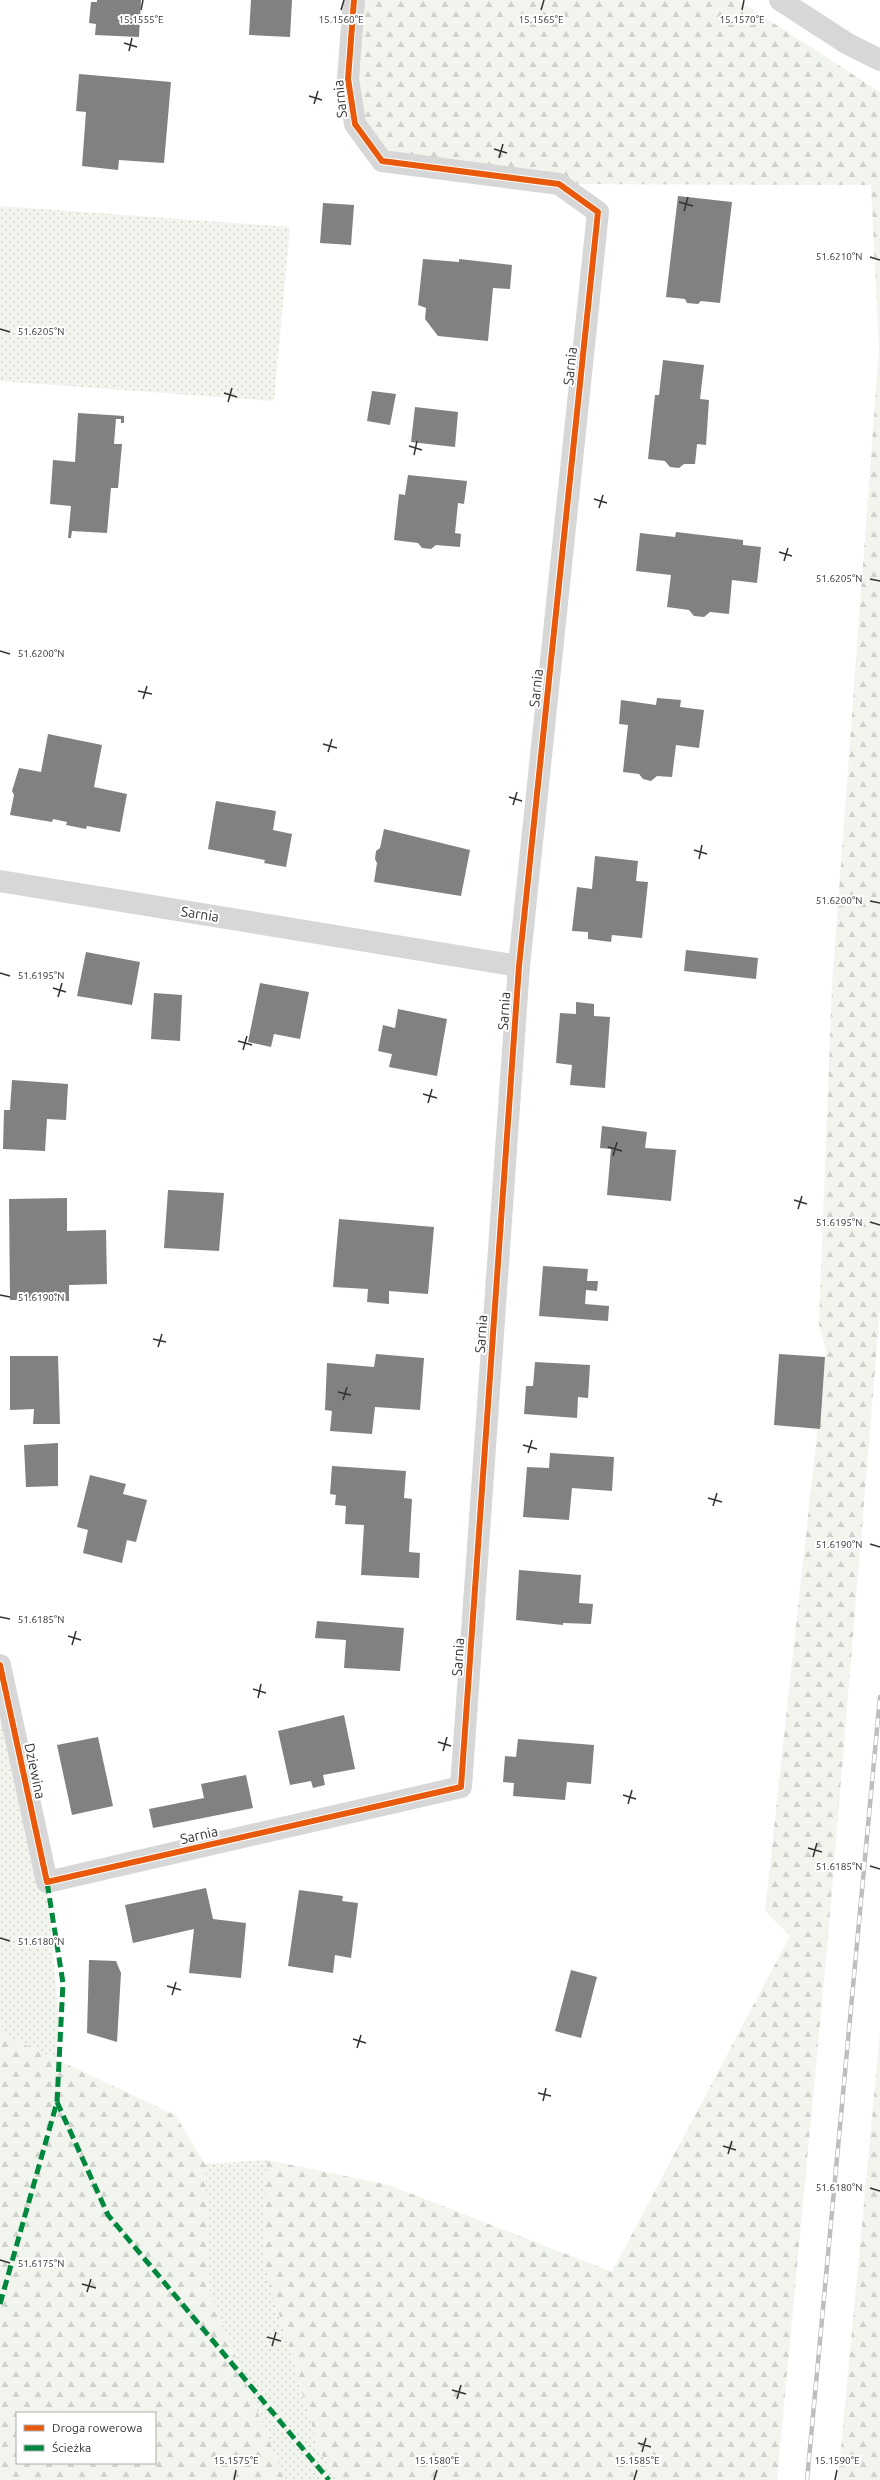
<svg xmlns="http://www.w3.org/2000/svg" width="880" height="2480" font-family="Ubuntu,sans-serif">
<defs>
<pattern id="grass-dots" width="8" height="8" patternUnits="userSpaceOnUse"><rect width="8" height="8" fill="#f1f5ed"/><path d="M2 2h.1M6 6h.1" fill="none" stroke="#cfd2cc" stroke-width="1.8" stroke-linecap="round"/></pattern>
<pattern id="forest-firs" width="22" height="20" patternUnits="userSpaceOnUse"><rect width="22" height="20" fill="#f1f5ed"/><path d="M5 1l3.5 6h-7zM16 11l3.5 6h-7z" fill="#cfd2cc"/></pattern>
</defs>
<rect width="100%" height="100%" fill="#fff"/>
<!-- grass -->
<g fill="url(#grass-dots)">
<polygon points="0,206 290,227 274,401 0,381"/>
<polygon points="0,1691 47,1882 59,2024 56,2059 4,2035 0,2010"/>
<polygon points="267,2160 264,2263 319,2450 338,2480 285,2480 210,2293 205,2164"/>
</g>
<!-- forest -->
<g fill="url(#forest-firs)" fill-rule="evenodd">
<polygon points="354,0 738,0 880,92 880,1310 828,1937 777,2480 338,2480 319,2450 264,2263 267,2160 389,2185 612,2272 790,1936 765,1911 826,1351 819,1324 832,986 879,348 871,185 559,184 382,161 355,124"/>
<path d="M 0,2010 L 4,2035 L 175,2115 L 205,2164 L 210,2293 L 285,2480 L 0,2480 ZM 17,2413 L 155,2413 L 155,2463 L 17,2463 Z"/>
<polygon points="880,2032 880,2480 838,2480"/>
</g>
<!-- building -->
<g fill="#818181">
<polygon points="97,0 141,0 139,37 95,35 96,24 89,23 91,2 97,2"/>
<polygon points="251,0 292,0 290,37 249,35"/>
<polygon points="79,74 171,82 164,163 119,160 118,170 82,166 86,112 76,111"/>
<polygon points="678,196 732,202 720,303 701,301 698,304 687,303 685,299 666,297"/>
<polygon points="323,203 354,205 351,245 320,243"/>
<polygon points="423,259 459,262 459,259 512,265 510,289 493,288 488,341 438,336 425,319 426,308 418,305"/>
<polygon points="663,360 704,365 700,399 709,400 706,445 697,444 695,464 684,464 679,468 670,467 665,461 648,459 655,395 659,395"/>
<polygon points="372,391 396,394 390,425 367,421"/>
<polygon points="415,407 458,412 455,447 411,442"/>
<polygon points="78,413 124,416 124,423 121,423 121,419 116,419 114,444 122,444 118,488 111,488 107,533 72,531 71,538 68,538 71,506 50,504 53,460 75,462"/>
<polygon points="408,475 467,481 464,504 458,503 455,533 461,534 460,547 436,545 431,549 422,548 418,543 394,540 399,494 405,495"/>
<polygon points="676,532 743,540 743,545 761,547 757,583 732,580 729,614 710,612 704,617 694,616 689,610 667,607 671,575 636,571 640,533 675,537"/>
<polygon points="657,698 681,700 680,707 704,710 699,748 676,745 672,777 657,776 651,781 643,779 639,774 623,772 628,725 619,724 621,700 656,705"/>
<polygon points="48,734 102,745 94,787 127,794 120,832 87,826 86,829 66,825 67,822 53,819 52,822 10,815 14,795 12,791 19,768 41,772"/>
<polygon points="216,801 276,811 273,830 292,834 286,867 264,863 265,860 208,849"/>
<polygon points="384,829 470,850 461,896 374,882 377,863 375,859 376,851 380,848"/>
<polygon points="595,856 638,861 636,881 648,882 642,938 612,935 611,942 588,939 588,932 572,931 577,887 592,889"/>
<polygon points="686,950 758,958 756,979 684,971"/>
<polygon points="86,952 140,962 132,1005 77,996"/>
<polygon points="260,983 309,992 300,1039 274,1034 271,1047 248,1042"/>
<polygon points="154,993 182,995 180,1041 151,1039"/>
<polygon points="576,1002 594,1004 594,1016 610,1017 605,1088 570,1085 572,1065 556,1063 560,1013 576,1014"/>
<polygon points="398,1009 447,1019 437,1076 389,1067 392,1054 378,1051 383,1025 395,1028"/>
<polygon points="12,1080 68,1084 66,1120 47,1119 45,1151 3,1149 4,1110 10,1110"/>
<polygon points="602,1126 647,1132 645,1148 676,1150 671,1201 607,1195 611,1149 600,1148"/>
<polygon points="168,1190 224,1193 219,1251 164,1248"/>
<polygon points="67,1198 67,1231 106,1230 107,1284 69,1285 69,1301 10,1300 9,1199"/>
<polygon points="339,1219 434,1227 428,1294 389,1291 389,1304 367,1302 368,1289 333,1287"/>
<polygon points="543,1266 588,1269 587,1281 598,1281 597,1291 586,1290 585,1304 609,1306 608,1321 539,1316"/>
<polygon points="376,1354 424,1358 420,1410 375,1407 372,1434 330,1431 332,1411 325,1410 327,1363 374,1367"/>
<polygon points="779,1354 825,1357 820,1429 774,1425"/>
<polygon points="10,1356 58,1356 60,1424 33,1424 34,1409 10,1410"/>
<polygon points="535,1362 590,1365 588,1398 578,1397 577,1418 524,1414 526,1386 533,1386"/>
<polygon points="58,1443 58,1486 26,1487 24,1445"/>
<polygon points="550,1453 614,1457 612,1491 572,1488 569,1520 523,1517 527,1467 549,1468"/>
<polygon points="332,1466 406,1471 404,1498 412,1499 409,1552 420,1553 419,1578 361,1575 364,1525 345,1524 346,1506 335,1505 336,1495 330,1494"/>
<polygon points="90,1475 126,1484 123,1494 147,1500 136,1542 127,1540 122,1563 83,1553 88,1530 77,1527"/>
<polygon points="519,1570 581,1575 579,1603 593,1604 591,1624 563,1623 563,1625 516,1620"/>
<polygon points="317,1621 404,1628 400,1671 344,1668 346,1640 315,1638"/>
<polygon points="344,1715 355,1769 323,1775 325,1785 313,1788 311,1781 290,1785 278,1731"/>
<polygon points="98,1737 113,1806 72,1815 57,1745"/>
<polygon points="518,1739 594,1745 591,1784 567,1782 565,1800 513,1796 514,1783 503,1782 505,1756 516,1757"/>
<polygon points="246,1775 253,1808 153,1828 149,1809 204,1798 201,1784"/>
<polygon points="206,1888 213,1919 246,1923 241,1978 189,1973 194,1929 133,1943 125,1905"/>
<polygon points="299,1890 343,1896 342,1901 358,1903 351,1958 335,1955 333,1973 288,1966"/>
<polygon points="89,1960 116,1961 121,1973 117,2042 87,2033"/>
<polygon points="571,1970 597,1977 581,2038 555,2031"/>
</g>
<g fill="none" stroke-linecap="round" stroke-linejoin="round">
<!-- minor -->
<g stroke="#d7d7d7" stroke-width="22">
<polyline points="780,0 848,44 880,60"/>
<polyline points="0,881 519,966"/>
<polyline points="0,1665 47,1882 461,1787 519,966 598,212 559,184 382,161 355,124 348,79 354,0"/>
</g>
<defs>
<polyline id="rail" points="807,2480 880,1697"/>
</defs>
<!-- rail casing -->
<use href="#rail" stroke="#bebebe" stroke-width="4.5"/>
<!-- rail -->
<use href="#rail" stroke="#fff" stroke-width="3" stroke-dasharray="9" stroke-linecap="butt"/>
<!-- quiet -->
<g stroke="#00873e" stroke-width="5" stroke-dasharray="10 5" stroke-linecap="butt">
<polyline points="57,2102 108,2215 329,2480"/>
<polyline points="0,2304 57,2102 63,1983 47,1882"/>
</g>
<defs>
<polyline id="cycleway" points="0,1665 47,1882 461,1787 519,966 598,212 559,184 382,161 355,124 348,79 354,0"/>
</defs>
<!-- cycleway casing -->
<use href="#cycleway" stroke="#fff" stroke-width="8"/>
<!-- cycleway -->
<use href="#cycleway" stroke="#e8590c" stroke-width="6"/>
</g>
<!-- ticks -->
<path fill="none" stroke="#333" stroke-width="1.5" d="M 141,10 L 143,0M 341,10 L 344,0M 541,10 L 544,0M 742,10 L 744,0M 124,43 L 137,47M 129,51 L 132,38M 309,96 L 322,100M 314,104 L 318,91M 494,149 L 507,153M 499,158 L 503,144M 679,202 L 693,206M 684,211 L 688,197M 870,257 L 880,260M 0,329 L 10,332M 224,393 L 237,397M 228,402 L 232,388M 409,446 L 422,450M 414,455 L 417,441M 594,499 L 607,503M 599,508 L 603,495M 779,552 L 792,556M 784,561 L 788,548M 870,579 L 880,581M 0,651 L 10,654M 138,691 L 152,694M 143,699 L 147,686M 323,744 L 337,748M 328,752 L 332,739M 509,797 L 522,801M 513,805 L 517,792M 694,850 L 707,854M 699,859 L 702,845M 870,901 L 880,903M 0,973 L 10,976M 53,988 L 66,992M 58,997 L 62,983M 238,1041 L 252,1045M 243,1050 L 247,1036M 423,1094 L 437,1098M 428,1103 L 432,1089M 608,1147 L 622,1151M 613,1156 L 617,1142M 794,1200 L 807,1204M 798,1209 L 802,1196M 870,1222 L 880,1225M 0,1295 L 10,1297M 153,1339 L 166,1342M 158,1347 L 162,1334M 338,1392 L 351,1395M 343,1400 L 347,1387M 523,1445 L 537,1449M 528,1453 L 532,1440M 708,1498 L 722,1502M 713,1506 L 717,1493M 870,1544 L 880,1547M 0,1617 L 10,1619M 68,1636 L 81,1640M 72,1645 L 76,1631M 253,1689 L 266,1693M 258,1698 L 261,1684M 438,1742 L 451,1746M 443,1751 L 447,1737M 623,1795 L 636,1799M 628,1804 L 632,1790M 808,1848 L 822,1852M 813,1857 L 817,1843M 870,1866 L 880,1869M 0,1938 L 10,1941M 167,1986 L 181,1990M 172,1995 L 176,1982M 353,2039 L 366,2043M 357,2048 L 361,2035M 538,2093 L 551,2096M 543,2101 L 546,2088M 723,2146 L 736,2150M 728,2154 L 732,2141M 870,2188 L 880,2191M 0,2260 L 10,2263M 82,2284 L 96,2288M 87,2292 L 91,2279M 267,2337 L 281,2341M 272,2346 L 276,2332M 452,2390 L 466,2394M 457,2399 L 461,2385M 638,2443 L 651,2447M 642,2452 L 646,2438M 234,2480 L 236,2470M 434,2480 L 437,2470M 634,2480 L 637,2470M 835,2480 L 837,2470"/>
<g text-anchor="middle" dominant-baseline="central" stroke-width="4" stroke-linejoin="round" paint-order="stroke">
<!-- street labels -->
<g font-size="14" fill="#333" stroke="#fff">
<text transform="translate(340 99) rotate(-96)">Sarnia</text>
<text transform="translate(570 366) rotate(-84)">Sarnia</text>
<text transform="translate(536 688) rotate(-84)">Sarnia</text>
<text transform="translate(200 914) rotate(9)">Sarnia</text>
<text transform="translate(504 1011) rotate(-86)">Sarnia</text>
<text transform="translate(481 1334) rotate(-86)">Sarnia</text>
<text transform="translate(458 1657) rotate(-86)">Sarnia</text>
<text transform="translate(35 1771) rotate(78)">Dziewina</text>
<text transform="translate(199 1835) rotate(-13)">Sarnia</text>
</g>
</g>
<g font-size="10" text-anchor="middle" fill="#333" stroke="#fff" stroke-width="4" stroke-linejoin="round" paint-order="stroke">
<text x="141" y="23">15.1555°E</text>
<text x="341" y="23">15.1560°E</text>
<text x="541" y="23">15.1565°E</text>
<text x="742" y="23">15.1570°E</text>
<text x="839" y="260">51.6210°N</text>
<text x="41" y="335">51.6205°N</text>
<text x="839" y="582">51.6205°N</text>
<text x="41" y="657">51.6200°N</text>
<text x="839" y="904">51.6200°N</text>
<text x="41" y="979">51.6195°N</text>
<text x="839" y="1226">51.6195°N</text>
<text x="41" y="1301">51.6190°N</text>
<text x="839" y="1548">51.6190°N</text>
<text x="41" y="1623">51.6185°N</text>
<text x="839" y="1870">51.6185°N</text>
<text x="41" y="1945">51.6180°N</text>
<text x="839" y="2191">51.6180°N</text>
<text x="41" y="2267">51.6175°N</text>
<text x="236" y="2464">15.1575°E</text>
<text x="437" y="2464">15.1580°E</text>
<text x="637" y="2464">15.1585°E</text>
<text x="837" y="2464">15.1590°E</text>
</g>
<!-- legend -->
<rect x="16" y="2412" width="140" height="52" fill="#ffffff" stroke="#adadad"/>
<rect x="24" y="2425" width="20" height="6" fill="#e8590c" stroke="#adadad"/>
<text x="52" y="2432" font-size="12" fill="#333333">Droga rowerowa</text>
<rect x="24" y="2445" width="20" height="6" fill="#00873e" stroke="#adadad"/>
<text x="52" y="2452" font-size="12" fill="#333333">Ścieżka</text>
</svg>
